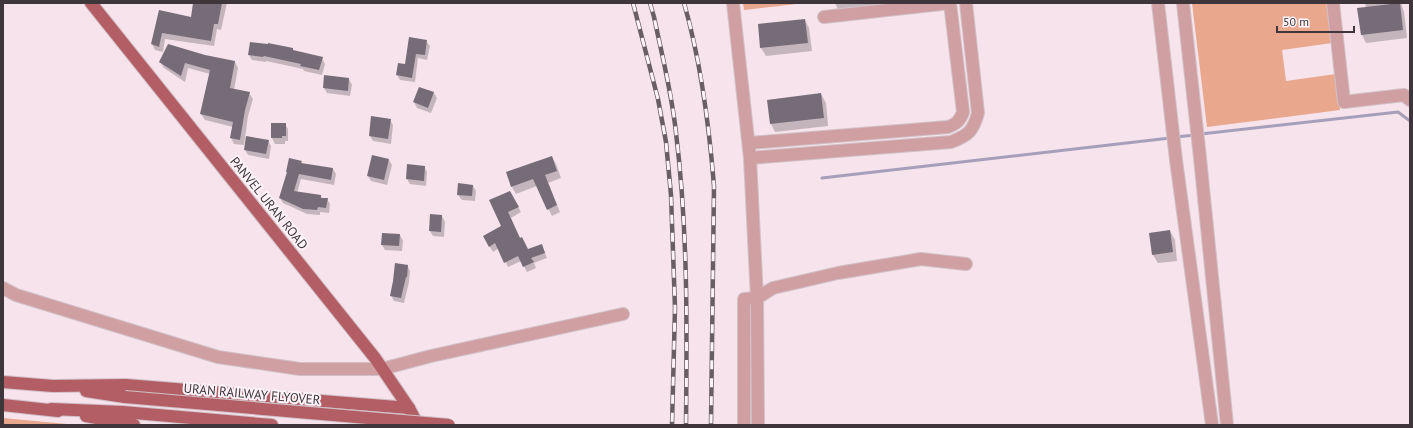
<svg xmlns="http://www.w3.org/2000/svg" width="1413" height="428" font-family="'PT Sans',sans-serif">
<rect width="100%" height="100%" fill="#f6e3eb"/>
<!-- green -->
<g fill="#e9a78d">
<polygon points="743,3 805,3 744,10"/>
<polygon points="1192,3 1327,3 1332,43 1282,50 1286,81 1336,74 1340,110 1207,127"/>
<polygon points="3,418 78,425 3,425"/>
</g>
<!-- shadow -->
<g fill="#0003">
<polygon points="194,3 227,3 221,30 217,29 214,46 165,39 163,52 155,50 152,44 160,11 192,18"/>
<polygon points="835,3 932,3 841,16"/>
<polygon points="1365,3 1401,3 1404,12 1407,38 1366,43 1362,35 1358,9 1366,8"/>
<polygon points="805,20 809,28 812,51 766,56 761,48 759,25"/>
<polygon points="426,41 430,46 427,60 418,58 415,82 400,80 397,75"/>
<polygon points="293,49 294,51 322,58 325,64 322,75 304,71 303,69 266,61 266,62 252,60 249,55"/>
<polygon points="205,56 235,62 238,68 234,90 249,93 253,99 248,116 244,145 234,144 231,138 233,127 205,120 201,114 210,74 188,68 185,82 164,68 160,62"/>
<polygon points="349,79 352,85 350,96 327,93 324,88"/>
<polygon points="434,93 437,98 431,113 417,108 414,102"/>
<polygon points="821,94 826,103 828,126 775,132 771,124 768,100"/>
<polygon points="390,120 393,125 391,144 373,141 370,136"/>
<polygon points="272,124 285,124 288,129 288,141 285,141 285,144 275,144 272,138"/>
<polygon points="268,141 271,146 269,159 248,155 245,150"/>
<polygon points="552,157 556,164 561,178 548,183 560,212 552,216 537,186 516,194 512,187"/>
<polygon points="389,160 392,165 387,185 371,181 368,176"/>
<polygon points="301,162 302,164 333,169 336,174 334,185 301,179 297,193 321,196 322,199 327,199 330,204 329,213 320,212 320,215 307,214 283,203 280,198"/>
<polygon points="424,166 427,172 426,186 410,184 407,179"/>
<polygon points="473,186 476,191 475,201 462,200 458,195"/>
<polygon points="510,192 521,212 511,218 520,239 528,250 544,250 547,258 534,263 536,268 527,272 521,261 508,267 499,248 493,252 484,237 502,226"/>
<polygon points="442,216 445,222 444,237 433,236 430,231"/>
<polygon points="1170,231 1175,240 1177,261 1158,263 1153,255"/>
<polygon points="400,235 403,241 402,251 385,250 382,245"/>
<polygon points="407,265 410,271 409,282 404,303 394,301 391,295"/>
</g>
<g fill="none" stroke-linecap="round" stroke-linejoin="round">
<!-- stream -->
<g stroke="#a69fba" stroke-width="3">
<polyline points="1201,134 1398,112 1410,121"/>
<polyline points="1175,137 1196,135"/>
<polyline points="822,178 1170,138"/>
</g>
</g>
<!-- building -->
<g fill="#766c78">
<polygon points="193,3 222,3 218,24 214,24 211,41 162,33 159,47 151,44 159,10 191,17"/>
<polygon points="1400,3 1403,30 1361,35 1357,8"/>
<polygon points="805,19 808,43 760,48 758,24"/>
<polygon points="409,37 427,40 425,55 416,54 412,78 396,75 398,63 405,64"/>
<polygon points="250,42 268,44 268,43 293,48 293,50 323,57 319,70 300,66 301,64 264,56 263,57 248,55"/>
<polygon points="168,44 205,55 235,61 230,88 250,92 245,110 240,140 230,138 233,122 200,114 210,70 185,63 181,76 159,62"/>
<polygon points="324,75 349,78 348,91 323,88"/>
<polygon points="419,87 434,92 428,108 413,102"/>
<polygon points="821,93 824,118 770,124 767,100"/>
<polygon points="371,116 391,119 388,139 369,136"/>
<polygon points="271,123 286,123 286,136 282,136 282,138 271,138"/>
<polygon points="246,136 269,140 266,154 244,150"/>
<polygon points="372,155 389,159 384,180 367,176"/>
<polygon points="552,156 557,171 545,175 557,205 547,210 533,179 511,187 506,172"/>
<polygon points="289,158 302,161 301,163 333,168 331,180 299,174 294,191 321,195 321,198 328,198 326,208 318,207 317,210 303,209 279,198 287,172 286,172"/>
<polygon points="407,164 425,166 424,181 406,179"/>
<polygon points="458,183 473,185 472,196 457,195"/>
<polygon points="510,191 519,207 508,212 520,238 522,237 528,249 542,244 545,253 531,258 534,262 523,267 518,256 504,263 495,243 489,247 483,236 501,226 489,200"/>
<polygon points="430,214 442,215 441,232 429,231"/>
<polygon points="1170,230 1173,252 1152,255 1149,233"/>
<polygon points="382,233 400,234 399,246 381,245"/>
<polygon points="395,263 408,265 407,277 406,277 401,298 390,296 393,281"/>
</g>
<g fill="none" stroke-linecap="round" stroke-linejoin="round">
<defs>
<g id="minor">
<polyline points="733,3 750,158 757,298 758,425"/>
<polyline points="1158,3 1176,160 1212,425"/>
<polyline points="1183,3 1200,158 1227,425"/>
<polyline points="1333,3 1344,102 1404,95 1410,100"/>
<polyline points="824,17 950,3"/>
<path d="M 749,143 L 948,127 C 956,124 960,121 963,112 L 950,3"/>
<path d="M 750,158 L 951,142 C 969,135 973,131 978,113 L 966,3"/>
<polyline points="3,288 16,295 218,357 300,369 382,369 431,356 623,314"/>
<polyline points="744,425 744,299 757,298 773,288 838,273 921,259 966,264"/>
</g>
<g id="major">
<polyline points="91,3 375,358 409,408 418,425"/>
<polyline points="3,382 53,386 126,385 409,408"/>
<polyline points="86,391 125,397"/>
<polyline points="3,405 58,411"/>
<polyline points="51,409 123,412 272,425"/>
<polyline points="86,416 134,425"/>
</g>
</defs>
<!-- minor casing -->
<use href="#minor" stroke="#d1c0c8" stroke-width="14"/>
<!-- major casing -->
<use href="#major" stroke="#d1c0c8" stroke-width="14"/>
<!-- minor -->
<use href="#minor" stroke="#d09fa1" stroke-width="12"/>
<!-- major -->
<use href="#major" stroke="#b35e65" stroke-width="12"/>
<defs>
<g id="rail">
<polyline points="633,3 658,99 666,142 671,195 675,308 672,425"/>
<path d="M 650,3 L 654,17 C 662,55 672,94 676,133 C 688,230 687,328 686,425"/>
<path d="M 684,3 C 701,62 709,124 714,186 L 711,425"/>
</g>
</defs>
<!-- rail casing -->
<use href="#rail" stroke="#685e63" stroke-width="4.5"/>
<!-- rail -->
<use href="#rail" stroke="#fef3f8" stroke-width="3" stroke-dasharray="9" stroke-linecap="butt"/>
<defs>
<polyline id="major-bridge" points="125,397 449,425"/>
</defs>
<!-- major-bridge casing -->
<use href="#major-bridge" stroke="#d1c0c8" stroke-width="14" stroke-linecap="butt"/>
<!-- major-bridge -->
<use href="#major-bridge" stroke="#b35e65" stroke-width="12"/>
</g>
<g text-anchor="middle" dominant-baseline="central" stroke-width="4" stroke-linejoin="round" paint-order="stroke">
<!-- street labels -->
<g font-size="13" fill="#3e363a" stroke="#fef3f8">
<text transform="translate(269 203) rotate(51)">PANVEL URAN ROAD</text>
<text transform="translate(252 394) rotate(5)">URAN RAILWAY FLYOVER</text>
</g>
</g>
<!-- border -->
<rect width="1413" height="428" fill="none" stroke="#3e363a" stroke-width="8"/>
<!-- scale -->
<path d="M1277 26v6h77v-6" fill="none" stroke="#3e363a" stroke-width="2"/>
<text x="1283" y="26" font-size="12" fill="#3e363a" stroke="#fef3f8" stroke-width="3" paint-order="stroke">50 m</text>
</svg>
